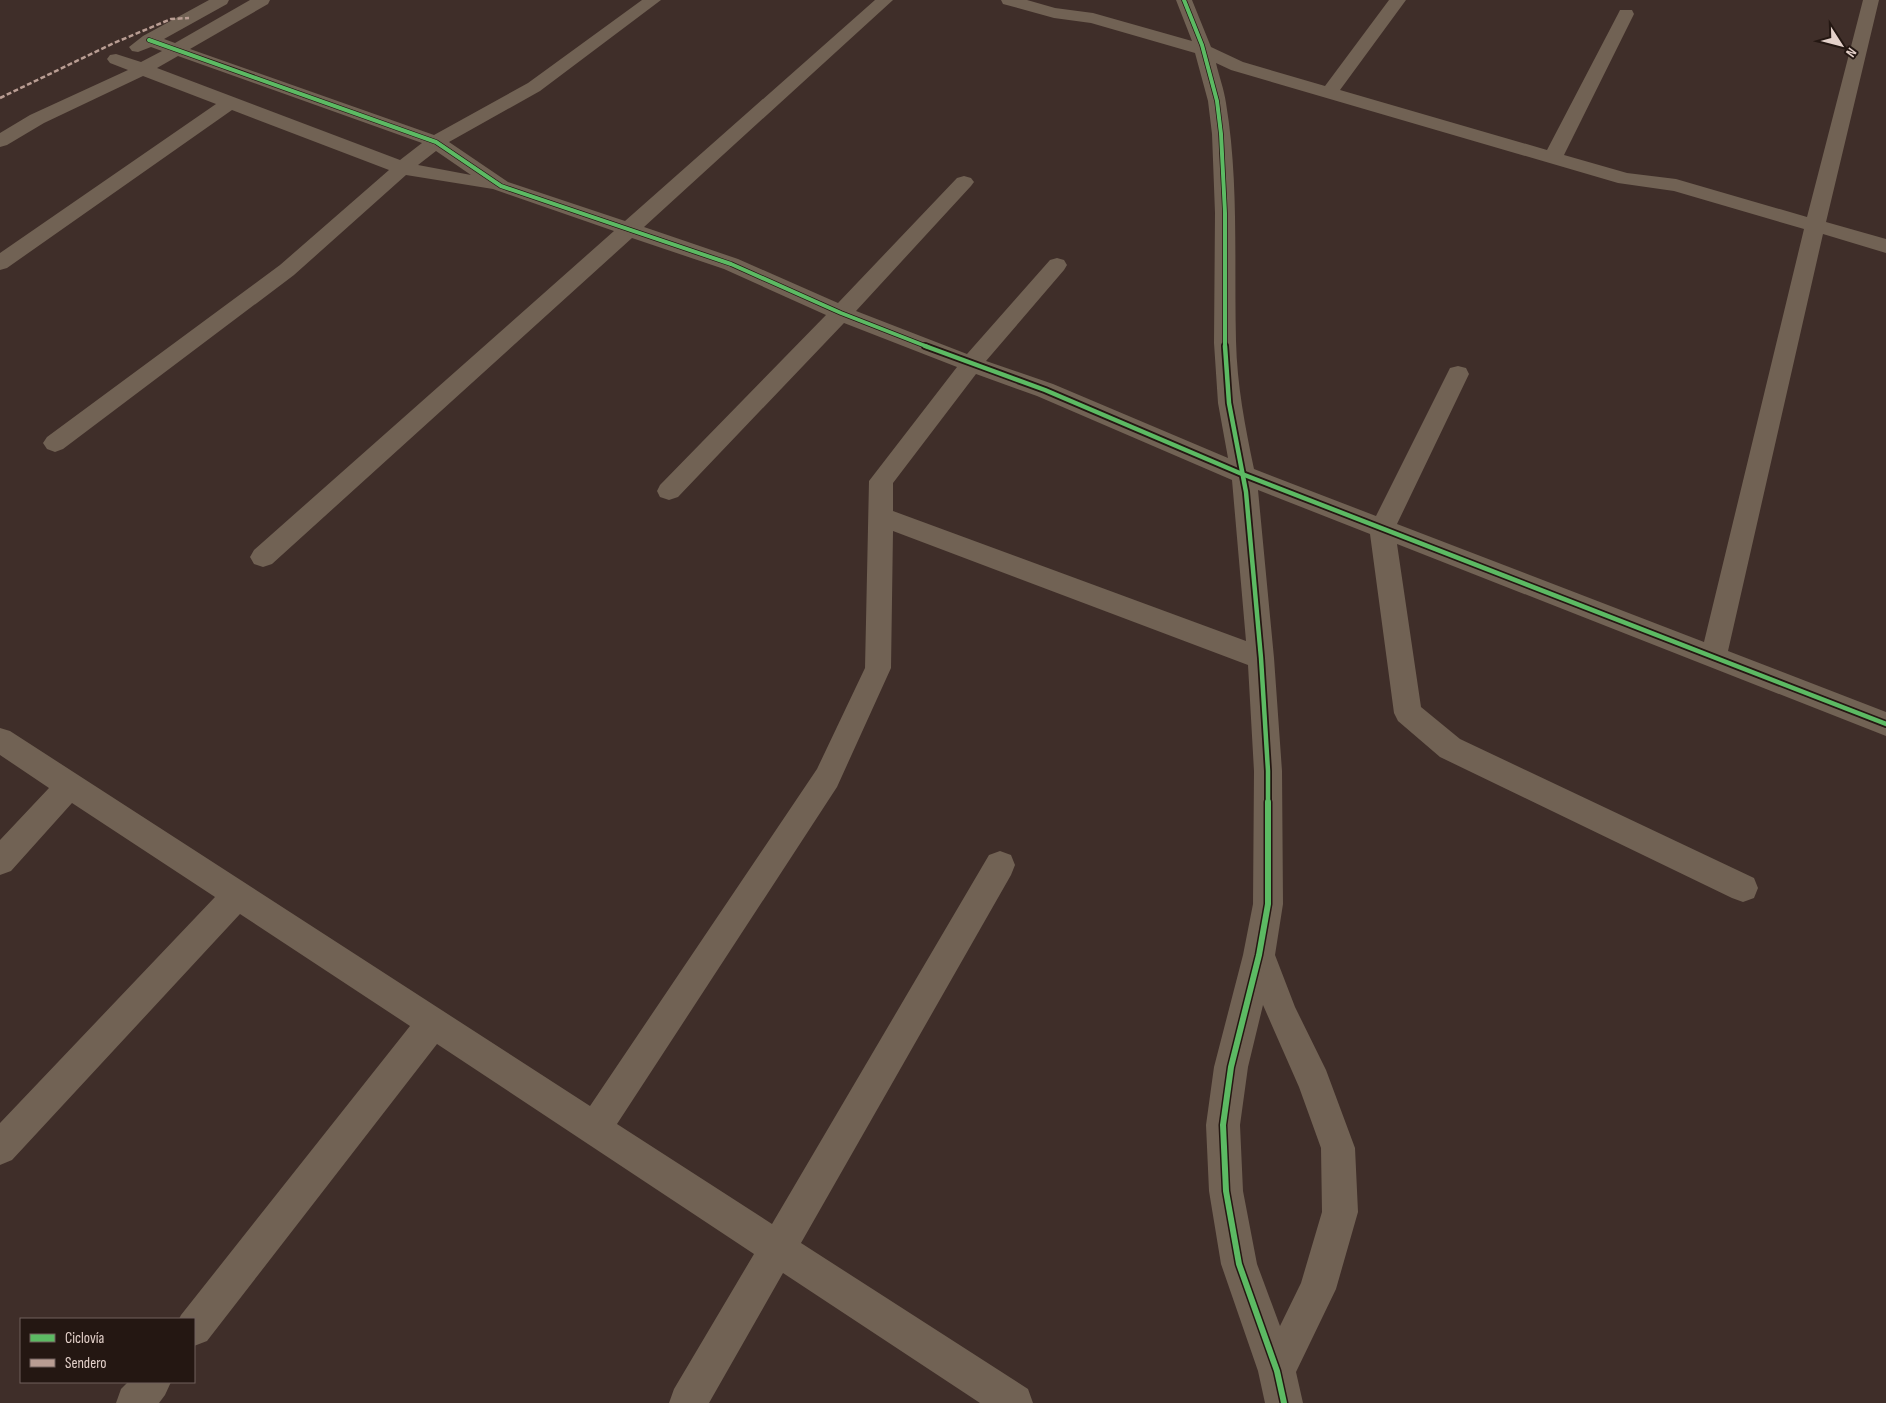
<svg xmlns="http://www.w3.org/2000/svg" width="1886" height="1403" font-family="'Sofia Sans Condensed',sans-serif">
<rect width="100%" height="100%" fill="#3f2e29"/>
<g fill="none" stroke-linecap="round" stroke-linejoin="round">
<!-- minor -->
<g fill="#716254" fill-rule="evenodd">
<path d="M 209,0 L 229,0 L 227,4 L 164,39 L 175,43 L 250,0 L 270,0 L 268,4 L 190,49 L 434,135 L 528,83 L 642,0 L 661,0 L 540,91 L 449,142 L 508,182 L 625,221 L 875,0 L 893,0 L 644,227 L 738,259 L 838,303 L 957,178 L 964,176 L 971,178 L 974,182 L 971,186 L 856,311 L 967,354 L 1050,260 L 1057,258 L 1064,260 L 1067,265 L 1064,270 L 986,361 L 1053,384 L 1228,458 L 1218,403 L 1214,343 L 1215,213 L 1212,134 L 1208,101 L 1195,53 L 1091,23 L 1054,18 L 1003,4 L 1001,0 L 1027,0 L 1055,8 L 1093,13 L 1192,41 L 1176,0 L 1192,0 L 1211,47 L 1243,62 L 1325,86 L 1389,0 L 1406,0 L 1340,90 L 1547,150 L 1618,14 L 1620,10 L 1632,10 L 1634,14 L 1564,155 L 1627,173 L 1676,179 L 1807,217 L 1863,0 L 1879,0 L 1826,222 L 1886,239 L 1886,253 L 1823,234 L 1728,651 L 1886,712 L 1886,736 L 1397,544 L 1421,707 L 1460,739 L 1754,878 L 1758,888 L 1754,898 L 1743,902 L 1732,898 L 1440,757 L 1398,721 L 1394,713 L 1370,534 L 1258,490 L 1274,658 L 1282,771 L 1283,904 L 1275,955 L 1295,1007 L 1326,1070 L 1355,1148 L 1358,1212 L 1336,1289 L 1296,1372 L 1303,1403 L 1265,1403 L 1258,1371 L 1221,1264 L 1209,1191 L 1206,1125 L 1214,1067 L 1243,955 L 1253,904 L 1254,771 L 1248,665 L 893,531 L 891,668 L 837,787 L 617,1124 L 772,1224 L 989,855 L 1000,851 L 1011,855 L 1015,865 L 1011,875 L 801,1243 L 1028,1389 L 1033,1403 L 980,1403 L 783,1273 L 709,1403 L 669,1403 L 674,1389 L 754,1254 L 437,1044 L 207,1341 L 194,1346 L 194,1319 L 179,1319 L 181,1315 L 410,1026 L 240,914 L 12,1160 L 0,1165 L 0,1123 L 215,897 L 72,803 L 11,871 L 0,875 L 0,840 L 49,788 L 0,755 L 0,728 L 10,731 L 590,1106 L 817,769 L 865,668 L 869,481 L 957,367 L 844,323 L 678,497 L 669,500 L 660,497 L 657,491 L 660,485 L 826,315 L 724,269 L 632,238 L 272,564 L 263,567 L 254,564 L 250,557 L 254,550 L 614,231 L 493,189 L 406,175 L 294,275 L 63,449 L 55,452 L 47,449 L 43,443 L 47,437 L 280,265 L 389,170 L 232,110 L 7,268 L 0,270 L 0,253 L 216,104 L 143,76 L 44,123 L 7,145 L 0,147 L 0,133 L 30,115 L 128,70 L 110,63 L 107,59 L 110,55 L 116,54 L 141,62 L 162,51 L 151,47 L 138,52 L 132,51 L 129,47 L 143,36 ZM 178,56 L 422,143 L 400,160 L 157,68 ZM 1216,63 L 1231,70 L 1618,183 L 1674,191 L 1804,229 L 1704,642 L 1397,524 L 1469,374 L 1466,368 L 1458,366 L 1450,368 L 1376,516 L 1254,469 C 1245,426 1237,385 1236,341 C 1234,262 1239,181 1226,103 C 1224,89 1219,76 1216,63 ZM 436,151 L 471,175 L 418,165 ZM 976,374 L 1037,396 L 1232,480 L 1246,641 L 893,511 L 893,483 ZM 1263,1005 L 1299,1087 L 1321,1148 L 1322,1212 L 1301,1283 L 1280,1326 L 1257,1264 L 1243,1191 L 1240,1125 L 1248,1067 Z"/>
<polygon points="128,1382 171,1382 165,1395 159,1403 116,1403 121,1389"/>
</g>
<!-- quiet -->
<polyline stroke="#b99d93" stroke-width="2.5" stroke-dasharray="5 2.5" stroke-linecap="butt" points="0,98 114,43 171,19 189,18"/>
<defs>
<g id="cycleway-far2">
<polyline points="1184,0 1202,45 1217,101 1221,134 1225,213 1225,347"/>
<polyline points="149,40 436,142 501,186 731,264 841,313 928,347"/>
</g>
<g id="cycleway-far1">
<polyline points="925,346 1045,390 1242,474 1886,724"/>
<polyline points="1225,346 1229,403 1246,492 1261,658 1268,771 1268,803"/>
</g>
<polyline id="cycleway" points="1268,802 1268,904 1259,955 1231,1067 1223,1125 1226,1191 1239,1264 1277,1371 1284,1403"/>
</defs>
<!-- cycleway-far2 casing -->
<use href="#cycleway-far2" stroke="#241712" stroke-width="5.5"/>
<!-- cycleway-far1 casing -->
<use href="#cycleway-far1" stroke="#241712" stroke-width="8"/>
<!-- cycleway casing -->
<use href="#cycleway" stroke="#241712" stroke-width="9"/>
<!-- cycleway-far2 -->
<use href="#cycleway-far2" stroke="#5cba63" stroke-width="4"/>
<!-- cycleway-far1 -->
<use href="#cycleway-far1" stroke="#5cba63" stroke-width="4.5"/>
<!-- cycleway -->
<use href="#cycleway" stroke="#5cba63" stroke-width="6"/>
</g>
<!-- legend -->
<rect x="20" y="1318" width="175" height="65" fill="#241712" stroke="#71615c"/>
<rect x="30" y="1334" width="25" height="8" fill="#5cba63" stroke="#71615c"/>
<text x="65" y="1343" font-size="15" fill="#e4d1ca">Ciclovía</text>
<rect x="30" y="1359" width="25" height="8" fill="#b99d93" stroke="#71615c"/>
<text x="65" y="1368" font-size="15" fill="#e4d1ca">Sendero</text>
<!-- north arrow -->
<g transform="translate(1841 45) rotate(126)" stroke="#241712" stroke-width="4" paint-order="stroke">
<path d="M0-4L9 19L0 12L-9 19Z" fill="#e4d1ca"/>
<text y="-8" font-size="14" font-weight="bold" text-anchor="middle" fill="#e4d1ca">N</text>
</g>
</svg>
